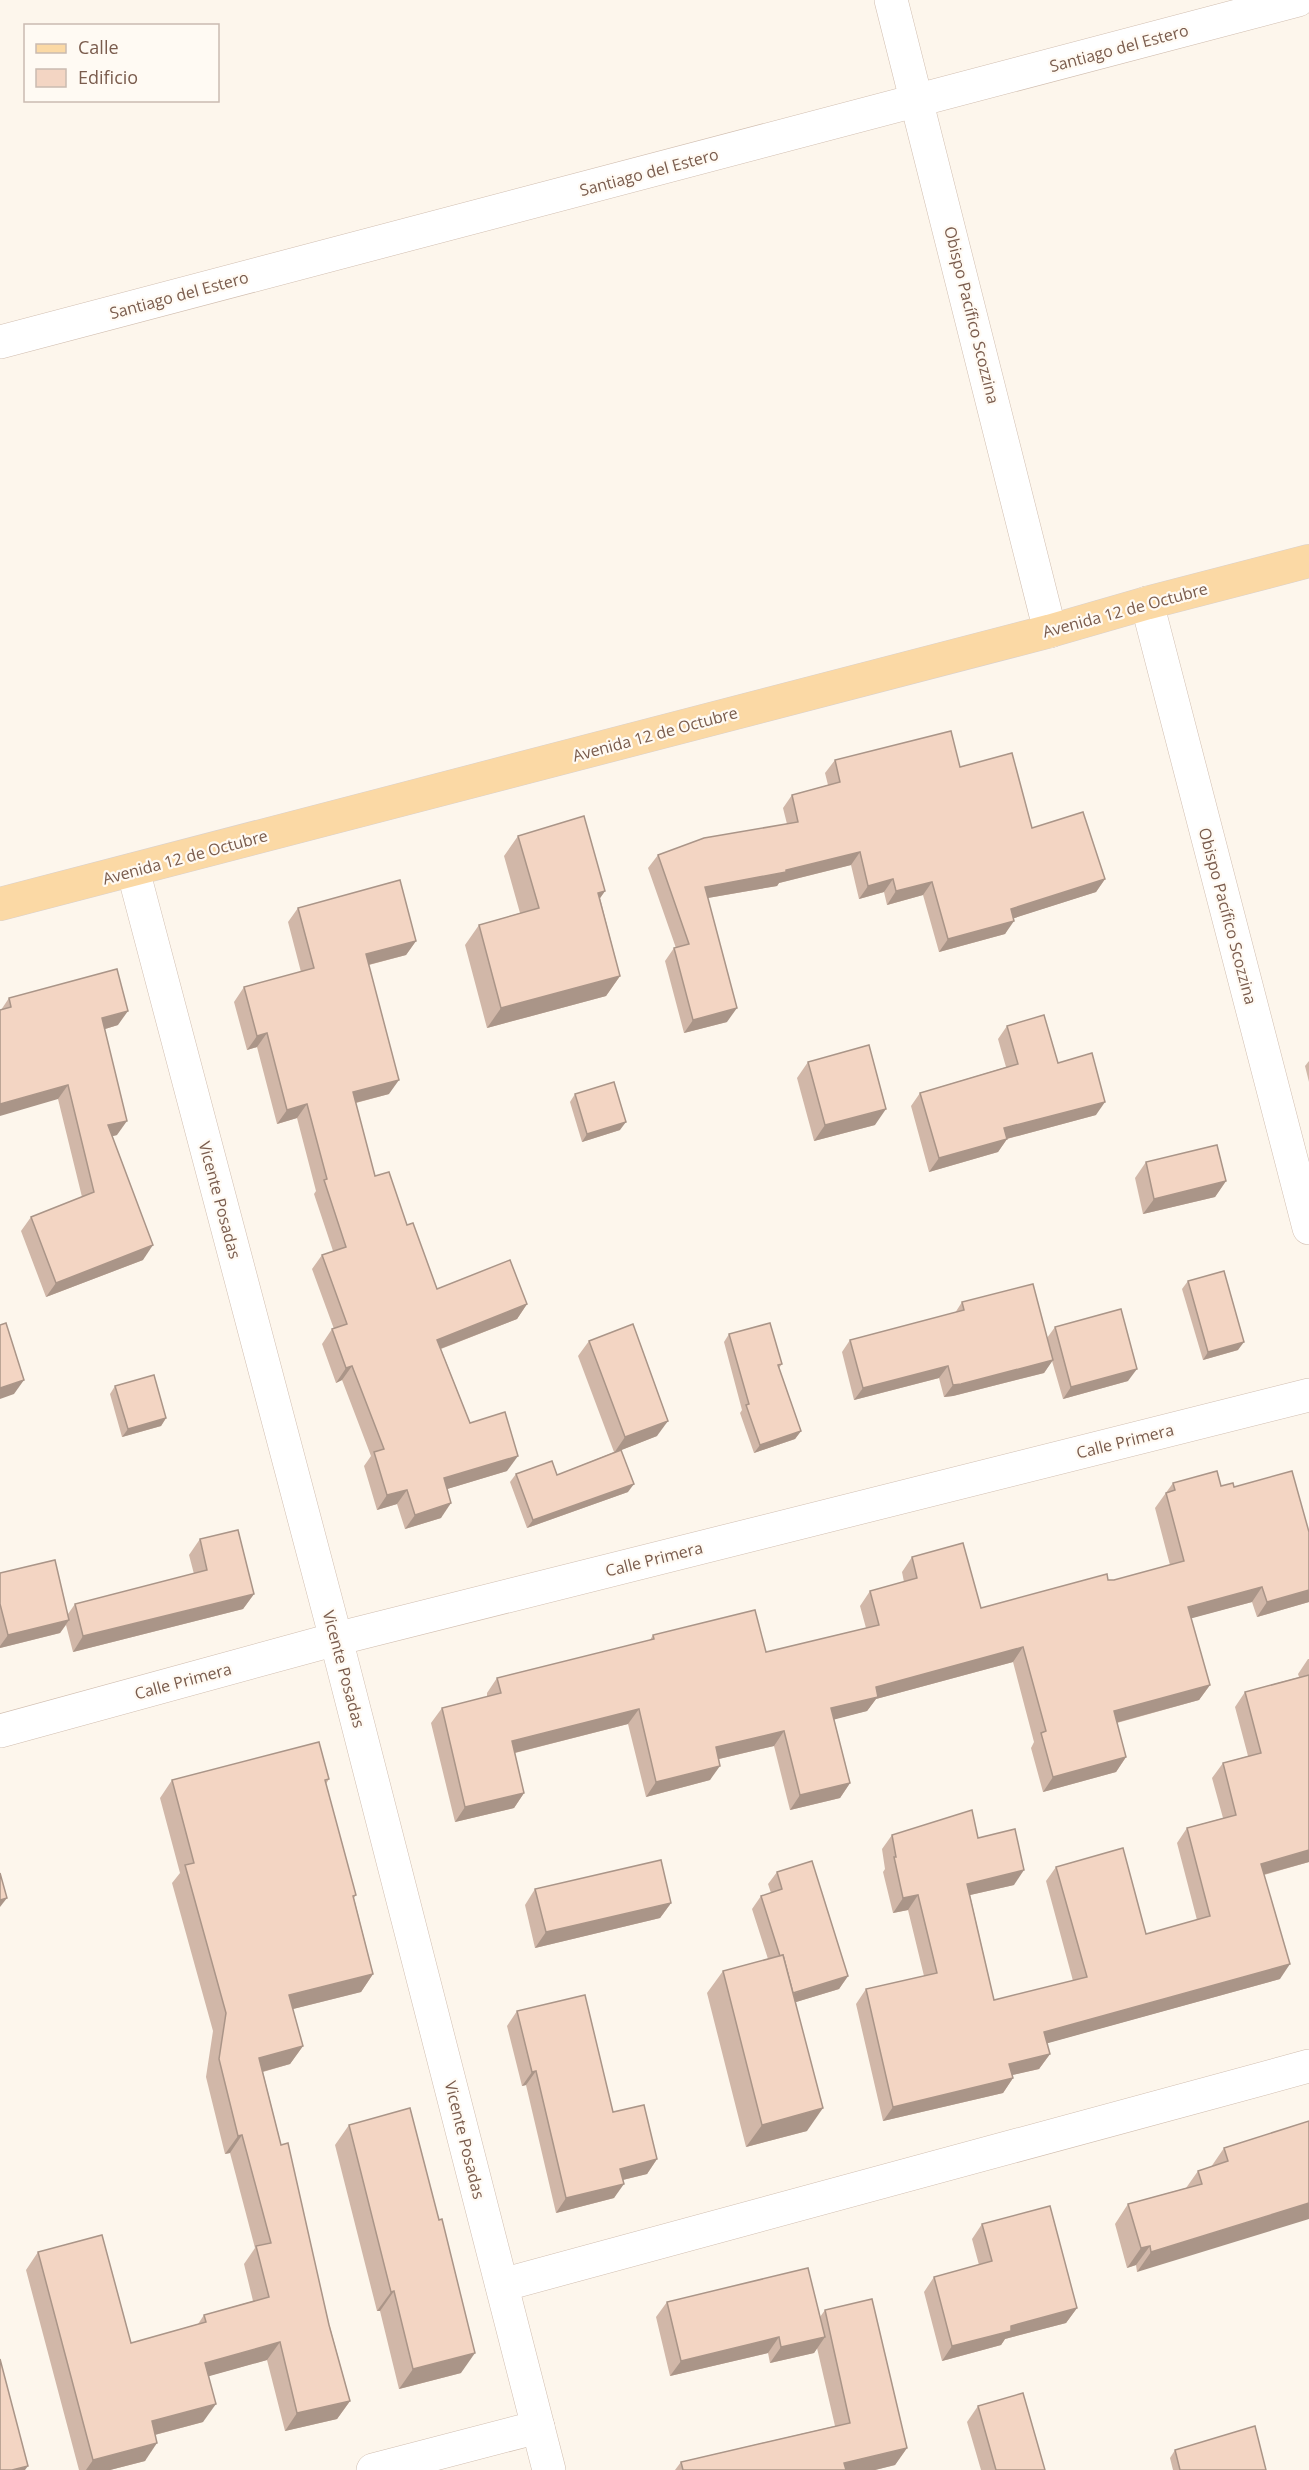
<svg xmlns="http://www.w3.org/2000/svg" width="1309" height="2470" font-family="'Open Sans',sans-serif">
<rect width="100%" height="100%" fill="#fdf6ec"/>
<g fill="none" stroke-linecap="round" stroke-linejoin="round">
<defs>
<g id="minor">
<polyline points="891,0 1050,631"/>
<polyline points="0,342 1298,0"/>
<polyline points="1147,603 1309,1228"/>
<polyline points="133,870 336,1639 549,2470"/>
<polyline points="0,1731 336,1639 1309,1395"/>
<polyline points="502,2285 1309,2066"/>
<polyline points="373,2470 538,2427"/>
</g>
<polyline id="major" points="0,904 1050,631 1147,603 1309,561"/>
</defs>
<!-- minor casing -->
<use href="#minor" stroke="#d1beb0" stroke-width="34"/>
<!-- major casing -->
<use href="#major" stroke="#dad1cd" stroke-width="34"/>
<!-- minor -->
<use href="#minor" stroke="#fff" stroke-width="33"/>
<!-- major -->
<use href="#major" stroke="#fbd9a5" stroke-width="33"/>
</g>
<!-- wall -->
<g fill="#d1b7a8">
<polygon points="835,760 960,767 1032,828 1105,879 1096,892 1014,918 1005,934 939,952 923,895 887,905 884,892 859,899 851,865 779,883 777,886 708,898 727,1022 684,1033 665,961 674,948 676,948 648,868 658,855 787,824 783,808 792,795 828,785 825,773"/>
<polygon points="518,836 605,891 600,898 620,976 606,996 487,1028 465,945 479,925 520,913 504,856"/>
<polygon points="298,908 416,941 406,955 369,965 389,1094 356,1103 375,1176 407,1225 437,1289 527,1304 517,1319 441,1349 470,1423 507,1471 447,1489 441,1518 405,1529 397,1504 377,1510 364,1466 371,1456 342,1380 336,1383 322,1344 332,1329 334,1329 312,1269 322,1255 333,1251 314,1194 316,1191 297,1118 277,1124 257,1047 247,1050 234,1002 244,987 301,972 288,922"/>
<polygon points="9,998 118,1025 105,1029 117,1135 112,1136 143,1260 46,1297 21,1231 31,1217 82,1197 58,1099 1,1010"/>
<polygon points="1007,1026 1058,1063 1096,1115 1007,1139 998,1152 929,1172 911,1106 920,1093 1006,1067 998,1039"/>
<polygon points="1309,1061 1309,1082 1305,1066"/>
<polygon points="808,1062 875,1125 814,1141 797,1078"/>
<polygon points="575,1094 620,1130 582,1142 570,1102"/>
<polygon points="1146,1162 1226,1181 1215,1197 1143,1214 1135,1178"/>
<polygon points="1188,1281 1238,1350 1203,1360 1182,1289"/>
<polygon points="962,1302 1047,1338 1055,1327 1128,1381 1063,1399 1052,1361 1044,1373 953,1396 944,1397 939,1378 854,1400 842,1352 850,1340 955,1313"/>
<polygon points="729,1334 782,1364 779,1368 801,1431 795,1439 754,1453 740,1413 742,1410 724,1342"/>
<polygon points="589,1341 657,1436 621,1450 628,1492 527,1528 510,1482 516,1474 557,1475 614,1452 578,1356"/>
<polygon points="115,1386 166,1418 161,1426 122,1437 110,1394"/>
<polygon points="1173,1483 1234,1487 1309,1602 1257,1617 1252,1602 1191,1618 1210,1685 1199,1700 1117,1723 1126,1757 1116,1772 1043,1792 1031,1748 1034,1742 1013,1662 876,1699 867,1711 834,1719 850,1783 840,1798 790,1810 774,1746 719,1759 710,1780 646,1797 628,1724 515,1753 524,1793 514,1808 455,1822 431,1723 442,1708 487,1697 487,1693 497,1678 650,1640 653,1635 766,1652 866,1628 860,1606 870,1591 904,1582 902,1572 912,1557 981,1608 1108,1580 1114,1580 1170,1565 1155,1508"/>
<polygon points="200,1539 254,1594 243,1609 73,1652 66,1625 60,1633 0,1648 0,1573 68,1614 75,1604 194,1574 189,1555"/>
<polygon points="1308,1659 1309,1659 1309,1862 1264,1875 1280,1979 1047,2043 1050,2054 1039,2069 1012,2075 1013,2078 1003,2093 883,2121 856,2004 866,1989 924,1976 908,1910 893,1913 883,1872 885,1869 882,1849 892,1835 978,1838 1014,1885 970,1895 994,2000 1073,1981 1046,1881 1056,1867 1146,1934 1197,1920 1177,1843 1187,1828 1223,1818 1212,1778 1223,1763 1248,1756 1235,1707 1245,1692 1299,1677 1298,1674"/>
<polygon points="329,1779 326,1784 356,1895 354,1898 373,1974 361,1992 293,2009 303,2046 290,2064 263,2072 281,2145 350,2401 337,2419 285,2431 267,2360 208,2376 203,2422 155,2435 145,2461 110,2470 79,2470 26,2270 38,2252 131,2343 198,2324 204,2315 253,2301 244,2264 255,2248 230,2153 225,2154 206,2077 213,2031 172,1883 180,1873 160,1798 172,1780"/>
<polygon points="777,1872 848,1976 839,1989 796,2002 807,2131 746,2147 707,1993 723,1971 768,1959 752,1909 761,1896 771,1893 768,1884"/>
<polygon points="535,1889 671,1903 660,1918 535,1948 525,1905"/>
<polygon points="517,2011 657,2159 647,2174 623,2180 614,2198 556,2213 526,2085 522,2086 507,2026"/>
<polygon points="1309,2121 1137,2272 1136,2265 1127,2268 1115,2224 1128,2204 1186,2188 1198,2171 1211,2167 1224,2148"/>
<polygon points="349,2125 461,2373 399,2389 380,2311 377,2311 335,2145"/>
<polygon points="982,2224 1077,2308 1066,2323 1005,2339 1001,2345 942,2361 924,2292 934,2277 979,2265 972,2239"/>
<polygon points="667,2302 820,2317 825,2310 907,2448 895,2465 875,2470 675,2470 681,2462 835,2426 817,2348 814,2353 770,2363 768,2353 670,2376 656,2317"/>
<polygon points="978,2406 1045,2470 981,2470 967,2422"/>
<polygon points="1175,2450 1266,2470 1173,2470 1170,2458"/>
</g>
<!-- shaded-wall -->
<g fill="#aa9588">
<polygon points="860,852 851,865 779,883 777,886 696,900 705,887 786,870"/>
<polygon points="893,879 884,892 859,899 868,886"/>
<polygon points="1105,879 1096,892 1002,922 1011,909"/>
<polygon points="932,882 923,895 887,905 896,891"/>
<polygon points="605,891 591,911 598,893"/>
<polygon points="1014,921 1005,934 939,952 948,939"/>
<polygon points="416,941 406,955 356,968 366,954"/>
<polygon points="620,976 606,996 487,1028 501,1008"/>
<polygon points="737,1008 727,1022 684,1033 693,1020"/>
<polygon points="128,1011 118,1025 92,1033 102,1018"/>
<polygon points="267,1033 257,1047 247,1050 257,1036"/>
<polygon points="399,1080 389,1094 343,1106 353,1092"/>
<polygon points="68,1085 58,1099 0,1116 0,1104"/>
<polygon points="1105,1102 1096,1115 995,1142 1004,1128"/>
<polygon points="307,1104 297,1118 277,1124 287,1110"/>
<polygon points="886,1109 875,1125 814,1141 825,1125"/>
<polygon points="127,1121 117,1135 98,1140 108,1125"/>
<polygon points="626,1122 620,1130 582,1142 587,1134"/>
<polygon points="1007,1139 998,1152 929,1172 939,1158"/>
<polygon points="1226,1181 1215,1197 1143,1214 1154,1199"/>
<polygon points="153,1245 143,1260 46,1297 56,1283"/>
<polygon points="527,1304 517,1319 427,1354 437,1340"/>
<polygon points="1244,1342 1238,1350 1203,1360 1208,1352"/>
<polygon points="1053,1360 1044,1373 953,1396 944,1397 953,1385"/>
<polygon points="352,1366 342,1380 336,1383 346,1368"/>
<polygon points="948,1366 939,1378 854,1400 863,1388"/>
<polygon points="1137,1369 1128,1381 1063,1399 1071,1387"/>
<polygon points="24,1380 14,1394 0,1399 0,1388"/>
<polygon points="166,1418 161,1426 122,1437 128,1429"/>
<polygon points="668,1421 657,1436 614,1453 625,1437"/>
<polygon points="801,1431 795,1439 754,1453 760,1445"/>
<polygon points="518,1456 507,1471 434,1493 444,1478"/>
<polygon points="634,1484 628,1492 527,1528 533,1520"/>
<polygon points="407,1490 397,1504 377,1510 387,1495"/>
<polygon points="451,1503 441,1518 405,1529 415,1515"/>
<polygon points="1262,1587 1252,1602 1178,1622 1188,1607"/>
<polygon points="1309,1590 1309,1602 1257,1617 1267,1602"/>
<polygon points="254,1594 243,1609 73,1652 83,1636"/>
<polygon points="69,1620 60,1633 0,1648 0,1646 8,1635"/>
<polygon points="1023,1647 1013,1662 876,1699 867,1711 821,1723 831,1708 876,1687"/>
<polygon points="1210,1685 1199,1700 1104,1726 1114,1711"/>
<polygon points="639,1709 628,1724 502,1756 512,1741"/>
<polygon points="784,1731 774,1746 706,1762 716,1747"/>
<polygon points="1126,1757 1116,1772 1043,1792 1053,1777"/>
<polygon points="720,1766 710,1780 646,1797 656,1782"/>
<polygon points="850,1783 840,1798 790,1810 800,1795"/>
<polygon points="524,1793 514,1808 455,1822 465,1807"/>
<polygon points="1309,1850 1309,1862 1251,1878 1261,1864"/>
<polygon points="1024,1870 1014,1885 957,1898 967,1884"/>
<polygon points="918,1895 908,1910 893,1913 903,1898"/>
<polygon points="7,1898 0,1907 0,1900"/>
<polygon points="671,1903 660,1918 535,1948 546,1932"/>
<polygon points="1290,1964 1280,1979 1034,2047 1044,2032"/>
<polygon points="373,1974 361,1992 277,2013 289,1995"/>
<polygon points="848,1976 839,1989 783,2006 792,1994"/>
<polygon points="303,2046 290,2064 247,2076 259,2058"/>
<polygon points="1050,2054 1039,2069 999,2078 1009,2064"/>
<polygon points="536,2071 526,2085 522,2086 532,2072"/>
<polygon points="1013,2078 1003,2093 883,2121 893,2107"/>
<polygon points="823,2108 807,2131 746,2147 762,2125"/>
<polygon points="242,2135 230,2153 225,2154 238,2136"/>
<polygon points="657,2159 647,2174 610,2183 620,2169"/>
<polygon points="624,2184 614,2198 556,2213 566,2198"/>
<polygon points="1309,2203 1309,2219 1137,2272 1151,2252"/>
<polygon points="1150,2246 1136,2265 1127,2268 1141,2248"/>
<polygon points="394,2291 380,2311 377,2311 391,2292"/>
<polygon points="1077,2308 1066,2323 1005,2339 1001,2345 942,2361 952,2346 1011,2326"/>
<polygon points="779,2337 768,2353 670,2376 681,2361"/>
<polygon points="825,2337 814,2353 770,2363 781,2347"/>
<polygon points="280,2342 267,2360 192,2381 205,2363"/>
<polygon points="475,2353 461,2373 399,2389 413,2369"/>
<polygon points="350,2401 337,2419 285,2431 297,2413"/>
<polygon points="216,2404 203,2422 139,2439 152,2421"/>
<polygon points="157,2443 145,2461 110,2470 86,2470 93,2460"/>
<polygon points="907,2448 895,2465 875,2470 840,2470 844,2463"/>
<polygon points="28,2466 25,2470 12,2470"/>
</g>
<!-- building -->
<g fill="#f3d5c3" stroke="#aa9588" stroke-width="1.5">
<polygon points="951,731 960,767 1012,753 1032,828 1083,812 1105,879 1011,909 1014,921 948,939 932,882 896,891 893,879 868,886 860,852 786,870 786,872 705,887 737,1008 693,1020 674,948 689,944 658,855 704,838 798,822 792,795 840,782 835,760"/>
<polygon points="584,816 605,891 598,893 620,976 501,1008 479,925 539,908 518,836"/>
<polygon points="400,880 416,941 366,954 399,1080 353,1092 375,1176 389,1172 407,1225 413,1223 437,1289 510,1260 527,1304 437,1340 470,1423 505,1412 518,1456 444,1478 451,1503 415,1515 407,1490 387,1495 374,1452 384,1449 352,1366 346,1368 332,1329 347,1324 322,1255 346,1247 324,1180 327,1179 307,1104 287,1110 267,1033 257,1036 244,987 314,968 298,908"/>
<polygon points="117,969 128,1011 102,1018 127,1121 108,1125 153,1245 56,1283 31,1217 94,1192 68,1085 0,1104 0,1010 11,1007 9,998"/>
<polygon points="1044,1015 1058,1063 1092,1053 1105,1102 1004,1128 1007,1139 939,1158 920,1093 1018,1064 1007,1026"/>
<polygon points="869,1045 886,1109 825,1125 808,1062"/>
<polygon points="614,1082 626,1122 587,1134 575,1094"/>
<polygon points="1217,1145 1226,1181 1154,1199 1146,1162"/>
<polygon points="1224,1271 1244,1342 1208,1352 1188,1281"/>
<polygon points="1033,1284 1053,1360 961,1384 953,1385 948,1366 863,1388 850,1340 964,1310 962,1302"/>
<polygon points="1121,1309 1137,1369 1071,1387 1055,1327"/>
<polygon points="6,1323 24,1380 0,1388 0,1325"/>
<polygon points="770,1323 782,1364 778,1365 801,1431 760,1445 746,1405 749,1404 729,1334"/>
<polygon points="633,1324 668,1421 625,1437 589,1341"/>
<polygon points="154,1375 166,1418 128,1429 115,1386"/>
<polygon points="621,1450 634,1484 533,1520 516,1474 552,1461 557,1475"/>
<polygon points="1217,1471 1221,1486 1233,1483 1234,1487 1292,1471 1309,1532 1309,1590 1267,1602 1262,1587 1188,1607 1210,1685 1114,1711 1126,1757 1053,1777 1041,1733 1046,1731 1023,1647 876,1687 878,1697 831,1708 850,1783 800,1795 784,1731 716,1747 720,1766 656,1782 639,1709 512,1741 524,1793 465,1807 442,1708 501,1693 497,1678 654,1639 653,1635 755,1610 766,1652 879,1625 870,1591 917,1578 912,1557 963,1543 981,1608 1107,1574 1108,1580 1114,1580 1184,1561 1166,1493 1175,1490 1173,1483"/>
<polygon points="238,1530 254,1594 83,1636 75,1604 207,1570 200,1539"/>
<polygon points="55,1560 69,1620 8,1635 0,1604 0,1573"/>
<polygon points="1309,1675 1309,1850 1261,1864 1290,1964 1044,2032 1050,2054 1009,2064 1013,2078 893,2107 866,1989 937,1973 918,1895 903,1898 894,1857 896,1857 892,1835 972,1810 978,1838 1015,1829 1024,1870 967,1884 994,2000 1087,1977 1056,1867 1123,1848 1146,1934 1210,1916 1187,1828 1236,1815 1223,1763 1261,1753 1245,1692"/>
<polygon points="319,1742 329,1779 325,1780 356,1895 353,1896 373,1974 289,1995 303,2046 259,2058 281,2145 288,2143 329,2325 350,2401 297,2413 280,2342 205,2363 216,2404 152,2421 157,2443 93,2460 38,2252 102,2235 131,2343 206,2322 204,2315 269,2297 256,2246 271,2243 242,2135 238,2136 219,2059 226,2013 185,1865 194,1863 172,1780"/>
<polygon points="661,1860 671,1903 546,1932 535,1889"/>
<polygon points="812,1861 848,1976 793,1993 783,1955 780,1956 761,1896 782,1889 777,1872"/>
<polygon points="0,1873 7,1898 0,1900"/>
<polygon points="783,1955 823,2108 762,2125 723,1971"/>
<polygon points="585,1995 613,2112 644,2105 657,2159 620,2169 624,2184 566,2198 536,2071 532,2072 517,2011"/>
<polygon points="410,2108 439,2220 442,2219 475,2353 413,2369 394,2291 391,2292 349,2125"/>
<polygon points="1309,2121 1309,2203 1151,2252 1150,2246 1141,2248 1128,2204 1202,2184 1198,2171 1228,2161 1224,2148"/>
<polygon points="1050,2206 1077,2308 1011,2326 1011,2331 952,2346 934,2277 992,2261 982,2224"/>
<polygon points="808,2268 825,2337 781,2347 779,2337 681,2361 667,2302"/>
<polygon points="872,2299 907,2448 844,2463 846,2470 683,2470 681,2462 850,2423 825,2310"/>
<polygon points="0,2359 28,2466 12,2470 0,2470"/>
<polygon points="1023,2393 1045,2470 996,2470 978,2406"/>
<polygon points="1255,2426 1266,2470 1180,2470 1175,2450"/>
</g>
<g text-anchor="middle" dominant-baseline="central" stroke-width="4.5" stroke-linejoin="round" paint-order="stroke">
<!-- street labels -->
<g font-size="16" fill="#7a5c4d" stroke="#fffaf3">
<text transform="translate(1119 48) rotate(-15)">Santiago del Estero</text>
<text transform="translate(649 172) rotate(-15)">Santiago del Estero</text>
<text transform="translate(179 295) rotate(-15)">Santiago del Estero</text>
<text transform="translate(972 315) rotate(76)">Obispo Pacífico Scozzina</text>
<text transform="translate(1125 610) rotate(-15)">Avenida 12 de Octubre</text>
<text transform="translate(655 734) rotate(-15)">Avenida 12 de Octubre</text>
<text transform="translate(185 857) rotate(-15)">Avenida 12 de Octubre</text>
<text transform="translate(1228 916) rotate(75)">Obispo Pacífico Scozzina</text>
<text transform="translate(220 1200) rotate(75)">Vicente Posadas</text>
<text transform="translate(1125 1441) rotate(-14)">Calle Primera</text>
<text transform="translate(654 1559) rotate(-14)">Calle Primera</text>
<text transform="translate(344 1669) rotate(75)">Vicente Posadas</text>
<text transform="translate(183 1681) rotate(-15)">Calle Primera</text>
<text transform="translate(465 2140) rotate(76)">Vicente Posadas</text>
</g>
</g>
<!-- legend -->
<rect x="24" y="24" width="195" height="78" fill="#fffaf3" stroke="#cabbb1" stroke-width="1.5"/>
<rect x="36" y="44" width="30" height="9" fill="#fbd9a5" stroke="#cabbb1" stroke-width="1.5"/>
<text x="78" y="54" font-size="18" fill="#7a5c4d">Calle</text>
<rect x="36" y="69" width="30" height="18" fill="#f3d5c3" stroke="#cabbb1" stroke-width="1.5"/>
<text x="78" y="84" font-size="18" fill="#7a5c4d">Edificio</text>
</svg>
